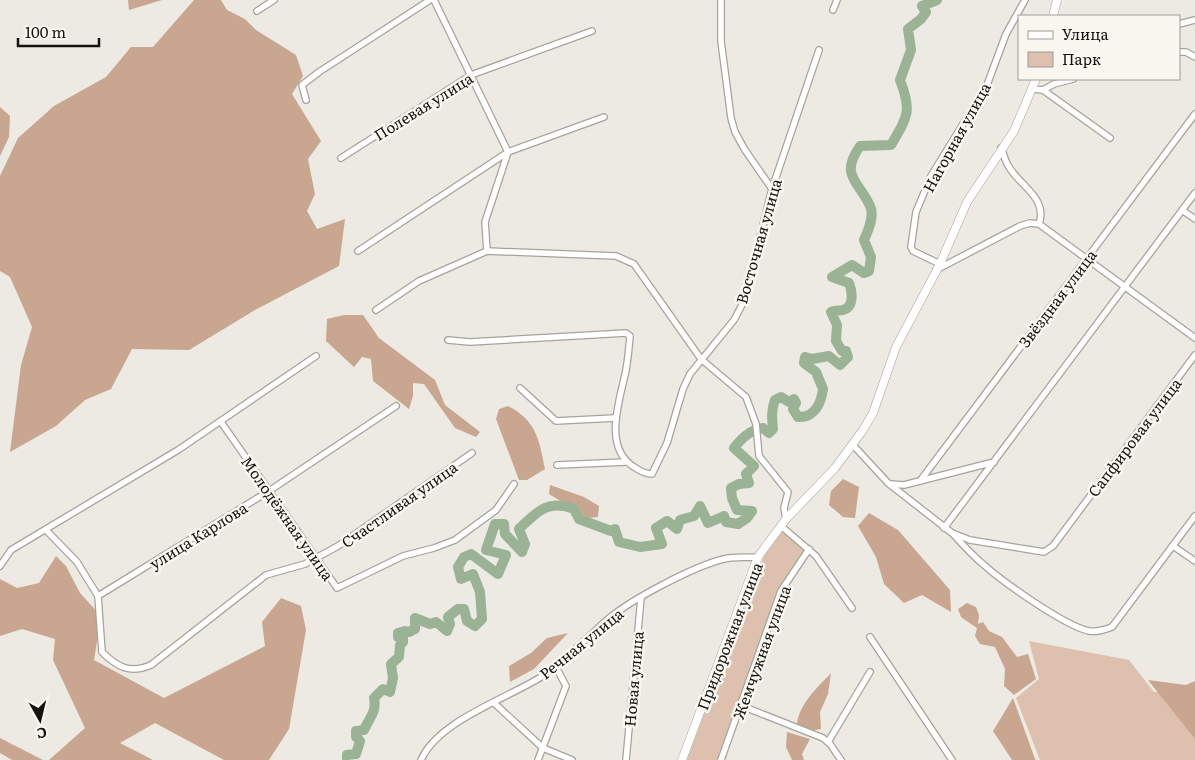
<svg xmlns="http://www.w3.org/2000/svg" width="1195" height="760" font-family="Literata,serif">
<rect width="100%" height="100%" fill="#eceae2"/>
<!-- green -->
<g fill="#ddc0ad">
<polygon points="783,531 805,549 804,553 779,591 717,760 687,760 755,575 765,555"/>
<polygon points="1029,641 1129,660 1154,692 1195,691 1195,760 1040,760 1016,698 1039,679"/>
</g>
<!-- forest -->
<g fill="#c9a68f">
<polygon points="128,0 162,0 129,10"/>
<polygon points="194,0 221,0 227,10 245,19 256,30 296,55 303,76 292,94 321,141 308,159 315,194 307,211 317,229 345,219 339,266 255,310 189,350 132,349 111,389 85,400 56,426 10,452 21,365 32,327 10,277 0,271 0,176 18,138 54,106 106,77 131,47 153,47"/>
<polygon points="0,107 10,116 9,137 0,156"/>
<polygon points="344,315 363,315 379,338 435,380 445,405 480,432 476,437 455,428 424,384 413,383 413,396 409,409 373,381 371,359 362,357 354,367 326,341 327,319"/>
<path d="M 508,406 C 537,421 539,440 545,469 L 527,480 L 519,480 L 496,419 L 499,409 Z"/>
<polygon points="843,479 859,487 855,518 843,517 829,505 831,491"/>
<polygon points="550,485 584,497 599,506 598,517 588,518 549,494"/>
<polygon points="869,513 898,530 950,590 951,612 922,595 904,603 884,584 876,557 858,526"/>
<polygon points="56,556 66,566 80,593 101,616 94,660 164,698 265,646 262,622 281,598 301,606 306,630 289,729 269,760 224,760 155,723 120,743 153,760 49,760 85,728 53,660 55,639 22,629 0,636 0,579 17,588 39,583"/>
<polygon points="967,603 976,607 979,615 978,624 983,622 989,631 1002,637 1017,657 1028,654 1036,679 1014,695 1004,686 1005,669 995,647 980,644 975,636 977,628 961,617 958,609"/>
<polygon points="568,633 534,669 510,682 509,666 531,653 547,638"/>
<path d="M 831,673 L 828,694 L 820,712 L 821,729 L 811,731 L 797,724 C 799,704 818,687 831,673 Z"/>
<polygon points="1148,680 1186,685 1195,681 1195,739"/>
<polygon points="1013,698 1035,759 1036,760 1012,760 993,731"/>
<polygon points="787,732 810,739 802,754 804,760 792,760 786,747"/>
<polygon points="0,738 43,760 12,760 0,753"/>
</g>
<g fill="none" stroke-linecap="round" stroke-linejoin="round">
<!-- river -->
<path stroke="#9ab394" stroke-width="10" d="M 347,760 L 347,755 L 356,754 L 360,741 L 356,737 L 356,731 L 364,730 C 369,718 377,712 374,698 L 383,689 L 390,692 L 393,678 L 391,664 L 399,657 L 400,645 L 403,642 L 403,638 L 398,637 L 398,633 L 405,631 L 409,632 L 415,629 L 415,618 L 430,624 L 436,622 L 447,631 L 450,624 L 448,617 L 458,609 L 464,609 L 467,621 L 475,626 L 482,619 L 480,592 L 473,574 L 461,579 L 458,567 L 464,557 L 471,554 L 498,574 L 506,555 L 486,550 L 495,524 L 504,524 L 505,534 L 522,552 L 525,544 L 519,529 C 537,512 547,499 574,509 L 579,519 L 611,531 L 615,529 L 619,542 L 640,547 L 662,544 L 656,528 L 667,521 L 677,529 L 680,520 L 694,516 L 700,506 L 708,523 L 724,516 L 726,522 L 738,524 L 747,518 L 752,511 L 737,510 L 732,498 L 731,488 L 739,484 L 749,483 L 746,474 L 754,466 L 734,448 C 741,439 751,429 763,428 L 769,433 L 773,429 C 772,419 771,410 775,400 L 781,397 L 789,402 L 794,399 L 796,403 L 793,409 L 798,417 C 814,418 821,404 823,389 L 816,372 L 804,363 L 805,357 L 812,359 L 829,356 L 840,365 L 848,357 L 846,351 L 842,351 L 836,341 L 837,325 L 831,312 C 836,310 839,311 843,310 C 855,307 852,290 849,283 L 832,277 L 852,265 L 864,273 L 869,271 L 871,257 L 864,240 C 868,231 875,216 870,206 C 859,181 839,176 860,146 L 891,145 C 908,116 912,111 900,80 L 911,50 L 908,29 L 921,19 L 926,12 L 922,6 L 937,0"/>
<defs>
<g id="minor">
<polyline points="434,0 508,152 485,222 487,251"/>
<polyline points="721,0 721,41 731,118 735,132 745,150 772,189"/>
<polyline points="833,10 837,0"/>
<polyline points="257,11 274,0"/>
<polyline points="1179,24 1195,20"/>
<polyline points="1179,52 1186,52 1195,57"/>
<polyline points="1033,89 1043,90 1110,138"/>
<polyline points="1043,90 1054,84 1073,79"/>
<polyline points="306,100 302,85 319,72 430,0"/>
<path d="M 1001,148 C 1004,155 1005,161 1009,167 C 1020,186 1048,198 1039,224"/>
<polyline points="341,158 471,75 592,31"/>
<polyline points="1182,210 1195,219"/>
<polyline points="358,251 508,152 604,117"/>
<polyline points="940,264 913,251 911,247 916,212 931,176 987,85 1006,34 1025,0"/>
<polyline points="936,270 1020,226 1030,223 1039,224 1195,338"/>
<polyline points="376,310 419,281 487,251 616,256 634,264 701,359 746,397 756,424 759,456 788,492 784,508 786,519"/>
<path d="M 448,340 L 470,342 L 626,333 L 630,336 C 629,347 628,359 626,370 C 620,400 602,447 634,467 C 640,471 645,474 652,474 L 667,443 L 683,389 L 690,374 L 734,320 L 744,301 L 772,189 L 819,50"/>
<polyline points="520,388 556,421 615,418"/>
<polyline points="221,422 337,588 403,556 434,548 455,540 496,510 514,484"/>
<polyline points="853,445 888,483 952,533 970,540 1044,552 1053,546 1195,355"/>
<polyline points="557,465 626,462"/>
<polyline points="920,481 1195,114"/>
<polyline points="891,484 904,485 994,462"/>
<polyline points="781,526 816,556 852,608"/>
<polyline points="944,528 1195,193"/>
<path d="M 46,530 L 77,562 L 98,596 L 102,652 C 117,667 130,674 151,665 L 266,575 L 305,564 L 338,546 L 472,453"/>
<path d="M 954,535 C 963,545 973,556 984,565 C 1003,582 1065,626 1089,631 C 1098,632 1104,630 1112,627 L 1195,516"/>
<polyline points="1173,546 1195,561"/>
<polyline points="0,566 11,550 178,450 316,356"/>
<polyline points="98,596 269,491 396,406"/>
<polyline points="870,637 952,760"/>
<polyline points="494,703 543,748 572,760"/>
<polyline points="742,706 823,738 830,744 841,760"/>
<polyline points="828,742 870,672"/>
<path d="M 421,760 C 438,721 506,699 541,677 C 565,661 585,639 607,620 C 630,600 694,566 724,559 C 734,556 747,558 758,557"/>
<polyline points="538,760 566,686 556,667"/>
<polyline points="626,760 641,598"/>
<polyline points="721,760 781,591 809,549"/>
</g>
<g id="tertiary">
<polyline points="1053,16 1057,0"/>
<polyline points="682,760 758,557 786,519 835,468 863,430 873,413 896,347 940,264 967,202 1014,131 1036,79"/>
</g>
</defs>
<!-- minor casing -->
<use href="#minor" stroke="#a5a49c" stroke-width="8"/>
<!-- tertiary casing -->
<use href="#tertiary" stroke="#a5a49c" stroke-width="9"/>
<!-- minor -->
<use href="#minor" stroke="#fff" stroke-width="5.5"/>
<!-- tertiary -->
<use href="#tertiary" stroke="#fff" stroke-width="8"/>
</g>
<g text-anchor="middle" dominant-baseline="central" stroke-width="5" stroke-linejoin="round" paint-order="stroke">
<!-- street labels -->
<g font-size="15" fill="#131310" stroke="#f9f7ef">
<text transform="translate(423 106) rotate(-32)">Полевая улица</text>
<text transform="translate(956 137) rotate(-61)">Нагорная улица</text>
<text transform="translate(758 241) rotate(-74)">Восточная улица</text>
<text transform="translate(1057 298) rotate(-53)">Звёздная улица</text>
<text transform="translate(1134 437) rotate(-53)">Сапфировая улица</text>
<text transform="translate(399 504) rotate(-35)">Счастливая улица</text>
<text transform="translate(288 518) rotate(55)">Молодёжная улица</text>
<text transform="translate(198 535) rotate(-32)">улица Карлова</text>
<text transform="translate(729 636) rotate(-69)">Придорожная улица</text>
<text transform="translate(581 643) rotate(-39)">Речная улица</text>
<text transform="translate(761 652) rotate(-70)">Жемчужная улица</text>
<text transform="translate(633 679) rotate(-85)">Новая улица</text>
</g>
</g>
<!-- legend -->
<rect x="1018" y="15" width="162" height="65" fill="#f9f7ef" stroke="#9d9c96"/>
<rect x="1028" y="31" width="25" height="8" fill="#ffffff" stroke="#9d9c96"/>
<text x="1062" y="40" font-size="15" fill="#131310">Улица</text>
<rect x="1028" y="52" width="25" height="15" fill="#ddc0ad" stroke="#9d9c96"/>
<text x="1062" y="65" font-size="15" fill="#131310">Парк</text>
<!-- north arrow -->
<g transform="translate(40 720) rotate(172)" stroke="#f9f7ef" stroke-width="4" paint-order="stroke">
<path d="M0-4L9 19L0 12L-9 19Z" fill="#131310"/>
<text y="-8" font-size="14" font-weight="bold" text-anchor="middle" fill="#131310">С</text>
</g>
<!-- scale -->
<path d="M18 38v8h81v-8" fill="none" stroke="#131310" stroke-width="2.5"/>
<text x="25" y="38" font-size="15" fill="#131310" stroke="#f9f7ef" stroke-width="4" paint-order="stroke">100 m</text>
</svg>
